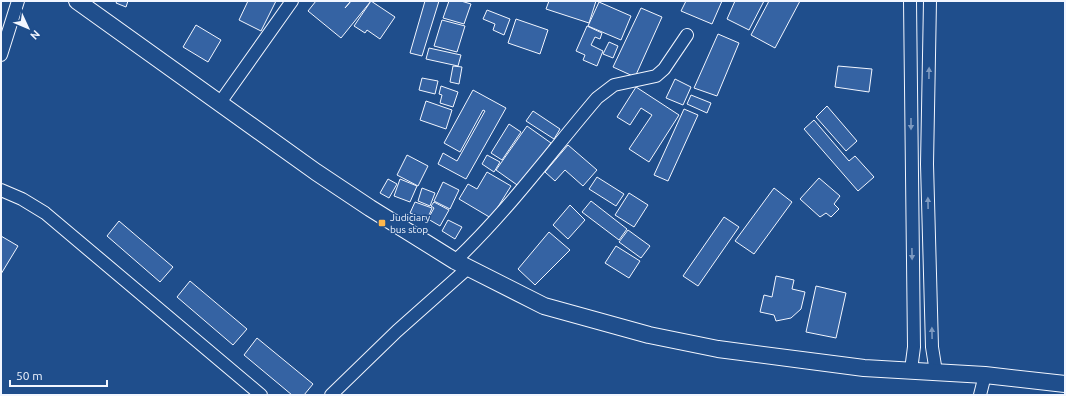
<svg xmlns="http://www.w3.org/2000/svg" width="1066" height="396" font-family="Ubuntu,sans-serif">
<rect width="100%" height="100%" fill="#1f4e8c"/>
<!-- building -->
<g fill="#3563a3" stroke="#f2f6ff">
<polygon points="117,1 128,1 126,7 116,3"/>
<polygon points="248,1 276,1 261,31 239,20"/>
<polygon points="316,1 351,1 345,8 351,1 371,1 341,38 308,11"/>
<polygon points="371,1 395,17 380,39 367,30 365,33 354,26"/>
<polygon points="425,1 439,1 422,56 410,53"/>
<polygon points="449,1 461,1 471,4 464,24 443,18"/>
<polygon points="549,1 596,1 589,23 546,9"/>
<polygon points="686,1 722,1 712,24 681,11"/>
<polygon points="735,1 764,1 749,30 727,19"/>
<polygon points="769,1 800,1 775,48 751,35"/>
<polygon points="599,2 631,16 621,40 588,26"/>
<polygon points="641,8 662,17 635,77 613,67"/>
<polygon points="487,10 510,19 504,35 493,30 495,24 483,19"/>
<polygon points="516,19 548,30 540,54 508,43"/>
<polygon points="442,20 465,26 457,52 434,46"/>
<polygon points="196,25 221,40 208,62 183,47"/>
<polygon points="587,26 602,33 600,39 595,37 591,45 603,51 597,66 583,60 585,55 576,51"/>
<polygon points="718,34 739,43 717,96 694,88"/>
<polygon points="609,42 618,46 613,58 603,54"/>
<polygon points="429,48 461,55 458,66 426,59"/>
<polygon points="453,66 462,67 459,84 450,82"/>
<polygon points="838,66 872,69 869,92 835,87"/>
<polygon points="422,78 438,81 435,94 419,90"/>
<polygon points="675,79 691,87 683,105 666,98"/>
<polygon points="441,86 458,92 453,107 440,103 442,95 439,94"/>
<polygon points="636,87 679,115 649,162 629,149 652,115 641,108 630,125 617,117"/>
<polygon points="473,90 506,108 466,179 438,164 443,153 457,161 485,111 483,110 460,152 444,143"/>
<polygon points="691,95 711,103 707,113 687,104"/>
<polygon points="426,101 452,110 446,129 420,120"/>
<polygon points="827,106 857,141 846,151 816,117"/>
<polygon points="684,109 698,115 668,181 654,175"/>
<polygon points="533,111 560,129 554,139 526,121"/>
<polygon points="814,120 849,161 855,156 874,177 858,191 804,129"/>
<polygon points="509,124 521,132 502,160 491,153"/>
<polygon points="527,126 551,143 520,187 496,170"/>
<polygon points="568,145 597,170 583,186 565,170 555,181 545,172"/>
<polygon points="407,155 428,166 418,186 397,175"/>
<polygon points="487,155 500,162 494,172 482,164"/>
<polygon points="487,172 511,186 491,218 459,199 468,184 477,189"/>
<polygon points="597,177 624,194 616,206 589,189"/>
<polygon points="819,178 840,196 834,204 839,209 831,217 826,213 820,217 800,199"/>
<polygon points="388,179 397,184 389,198 380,193"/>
<polygon points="400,179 417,186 410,202 394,196"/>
<polygon points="443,182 459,190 450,209 434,201"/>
<polygon points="422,188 435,193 430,206 418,201"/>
<polygon points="774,188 792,202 754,254 735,241"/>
<polygon points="629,193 648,205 634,227 615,215"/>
<polygon points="591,201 627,229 619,240 582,212"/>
<polygon points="415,202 432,208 427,220 410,213"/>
<polygon points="434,202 449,210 440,226 428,219 434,208 431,206"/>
<polygon points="570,205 585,220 568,239 553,225"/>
<polygon points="724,217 739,227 698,286 683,276"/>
<polygon points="448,220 462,227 455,239 442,231"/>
<polygon points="119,221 173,267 160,282 107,236"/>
<polygon points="628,230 650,246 641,258 619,242"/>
<polygon points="549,232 570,250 535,285 518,269"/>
<polygon points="1,236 18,246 1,274"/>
<polygon points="616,246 640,261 629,278 605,263"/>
<polygon points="776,276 794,280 792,289 805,292 801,309 791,318 776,321 774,315 760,312 764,295 772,297"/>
<polygon points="190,281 247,329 233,345 177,297"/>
<polygon points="816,286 846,293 836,338 806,332"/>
<polygon points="257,338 313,384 304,395 292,395 244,355"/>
</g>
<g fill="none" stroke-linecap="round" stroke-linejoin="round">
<defs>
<g id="street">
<polyline points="910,1 914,347 911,370"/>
<polyline points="930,1 927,164 932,347 936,372"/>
<polyline points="1,55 18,1"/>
<polyline points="219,104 292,1"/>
<polyline points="1,190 22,199 45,213 261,395"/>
<path d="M 455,261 C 508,211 550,153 597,98 L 614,85 L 656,76 L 664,69 L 687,35"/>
<polyline points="331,395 397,331 468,268"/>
<polyline points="980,395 985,375"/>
</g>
<polyline id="secondary" points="77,1 316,172 370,208 455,261 544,306 649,335 718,349 864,368 985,375 1065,384"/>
</defs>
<!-- street casing -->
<use href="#street" stroke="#f2f6ff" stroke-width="14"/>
<!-- secondary casing -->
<use href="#secondary" stroke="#f2f6ff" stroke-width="18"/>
<!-- street -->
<use href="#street" stroke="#1f4e8c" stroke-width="12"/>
<!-- secondary -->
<use href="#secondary" stroke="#1f4e8c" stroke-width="16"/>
</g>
<!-- one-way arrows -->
<defs><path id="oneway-solid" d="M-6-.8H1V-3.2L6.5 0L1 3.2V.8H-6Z"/></defs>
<g fill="#7e9ac0">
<use href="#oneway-solid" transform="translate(929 73) rotate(-89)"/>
<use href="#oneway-solid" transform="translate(911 124) rotate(90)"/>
<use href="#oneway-solid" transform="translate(928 203) rotate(-91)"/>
<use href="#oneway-solid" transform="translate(912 254) rotate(89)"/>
<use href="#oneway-solid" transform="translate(932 333) rotate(-91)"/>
</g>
<!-- markers -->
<rect fill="#ffb74d" stroke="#1f4e8c" stroke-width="1.5" x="378" y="219" width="8" height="8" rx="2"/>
<g text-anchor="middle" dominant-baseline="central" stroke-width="3" stroke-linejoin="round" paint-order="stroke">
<!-- poi labels -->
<g font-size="10" fill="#f2f6ff" stroke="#1f4e8c" text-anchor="start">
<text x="390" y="217">Judiciary<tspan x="390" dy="12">bus stop</tspan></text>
</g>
</g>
<!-- border -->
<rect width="1066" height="396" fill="none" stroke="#f2f6ff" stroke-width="4"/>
<!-- north arrow -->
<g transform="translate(28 28) rotate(134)" stroke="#1f4e8c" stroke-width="3" paint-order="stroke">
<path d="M0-3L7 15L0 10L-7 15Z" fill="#f2f6ff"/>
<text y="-6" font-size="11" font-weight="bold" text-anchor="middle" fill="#f2f6ff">N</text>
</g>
<!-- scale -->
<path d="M10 380v6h97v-6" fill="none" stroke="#f2f6ff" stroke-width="2"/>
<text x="16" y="380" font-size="12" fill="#f2f6ff" stroke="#1f4e8c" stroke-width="3" paint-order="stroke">50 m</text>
</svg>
